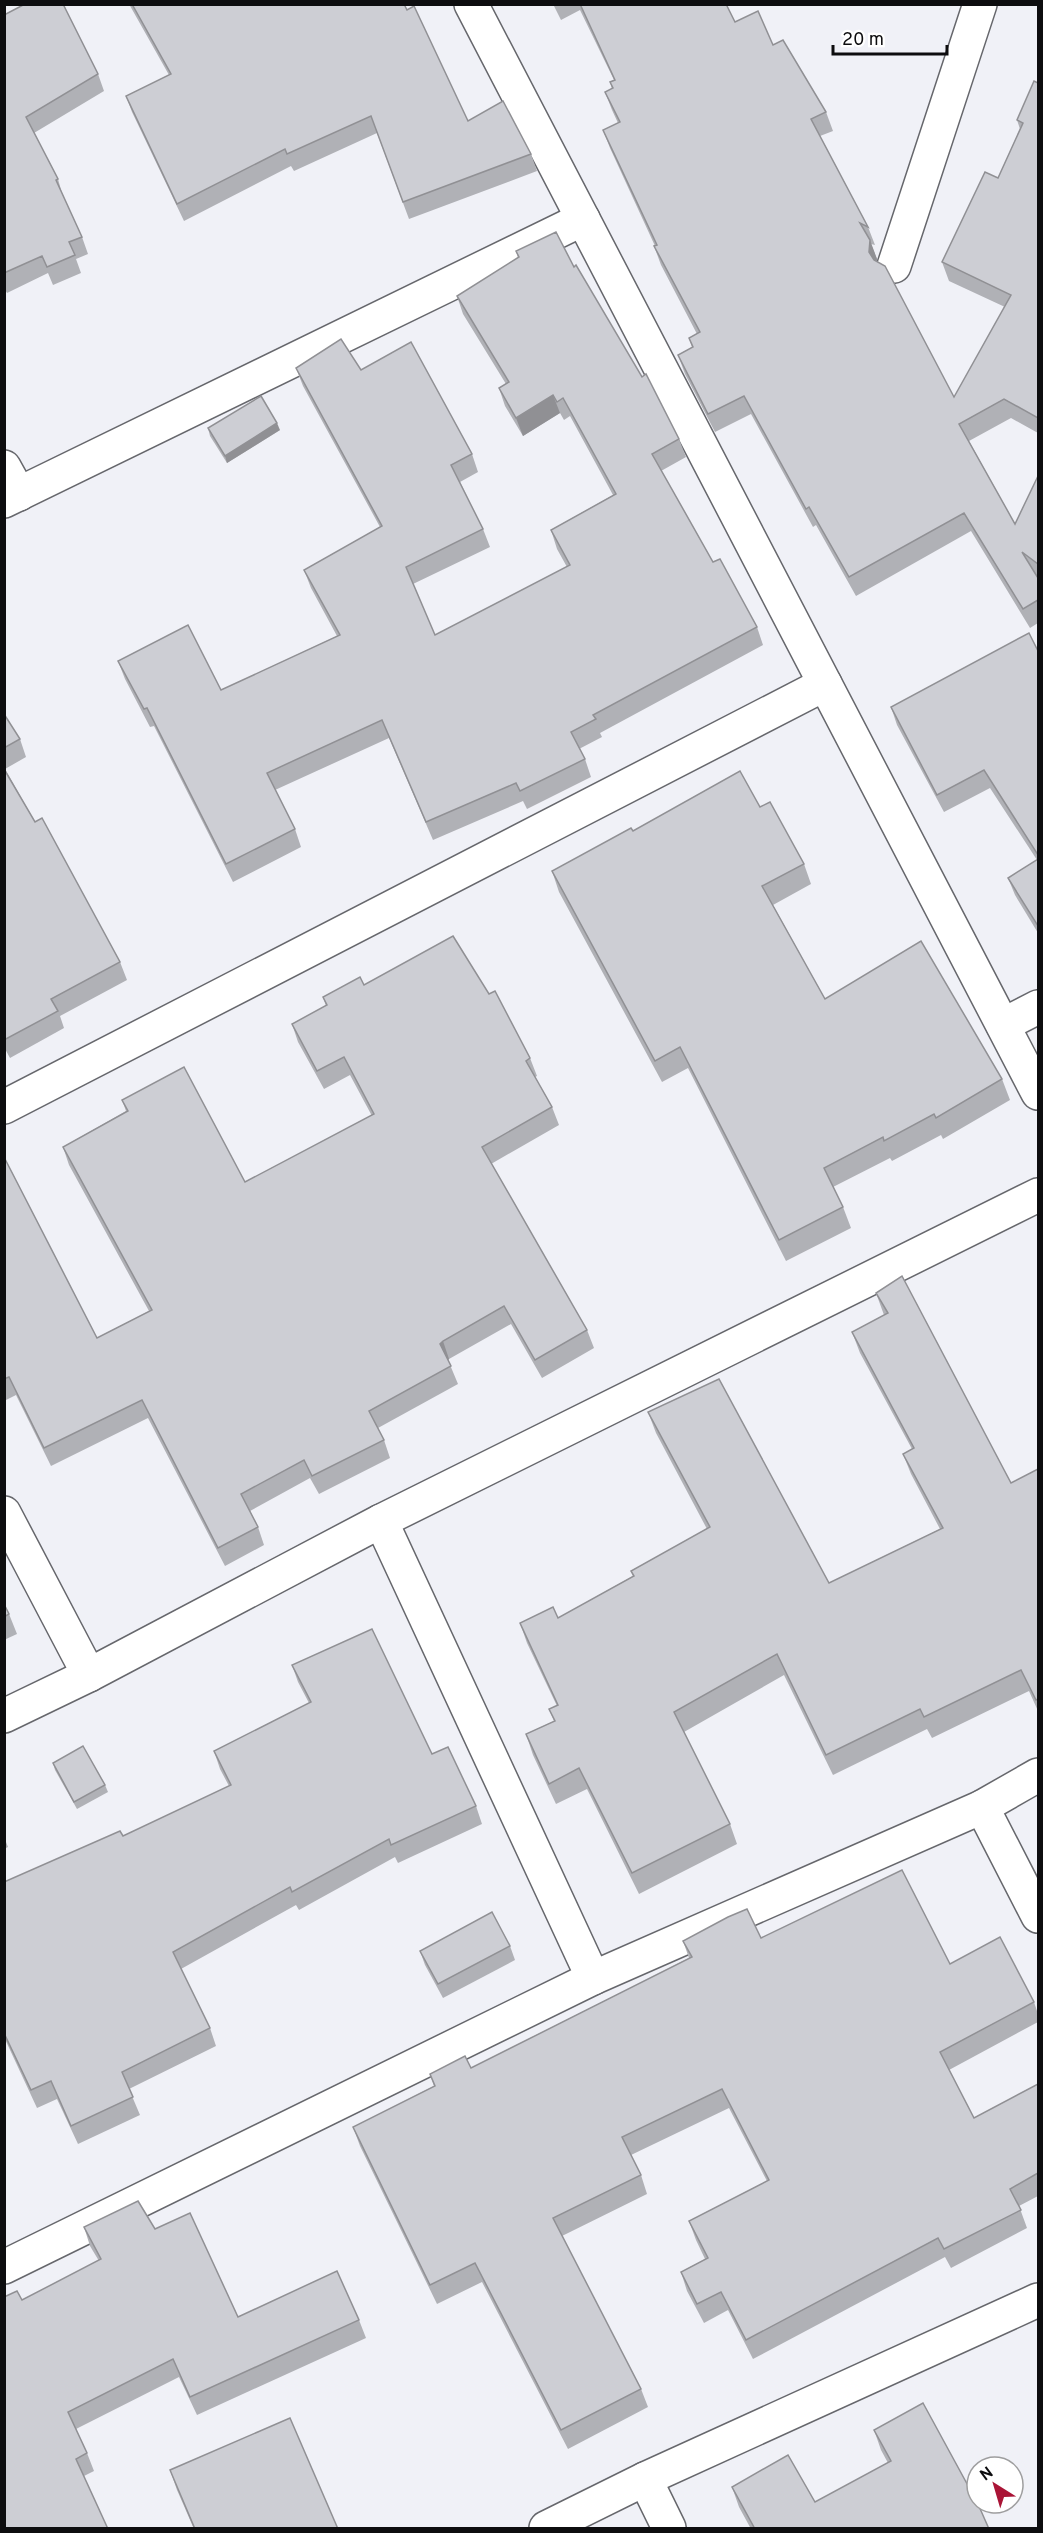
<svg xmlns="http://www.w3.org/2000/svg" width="1043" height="2533" font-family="Overpass,sans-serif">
<rect width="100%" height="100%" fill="#f0f1f7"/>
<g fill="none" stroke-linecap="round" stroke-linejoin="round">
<defs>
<g id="street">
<polyline points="471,4 1038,1093"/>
<polyline points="894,266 980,4"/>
<polyline points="4,467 19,494"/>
<polyline points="4,501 583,219"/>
<polyline points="1003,1025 1038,1007"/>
<polyline points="4,1107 825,684"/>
<polyline points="4,1513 89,1675"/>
<polyline points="381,1521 593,1978"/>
<polyline points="4,1716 89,1675 381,1521 1038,1195"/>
<polyline points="982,1807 1038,1916"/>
<polyline points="4,2267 593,1978 982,1807 1038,1775"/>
<polyline points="645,2479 669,2528"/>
<polyline points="546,2528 645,2479 1038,2300"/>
</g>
</defs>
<!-- street casing -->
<use href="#street" stroke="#66676c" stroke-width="36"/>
<!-- street -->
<use href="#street" stroke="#fff" stroke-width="33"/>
</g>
<!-- wall -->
<g fill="#b0b1b6">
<polygon points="25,4 63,4 98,74 104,91 34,133 58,179 63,197 82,237 88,254 76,259 81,273 53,285 48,273 7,293 4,288 4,15"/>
<polygon points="129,4 404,4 468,121 531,154 537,171 409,219 377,133 294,171 291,166 184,221 132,112 126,96 169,75"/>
<polygon points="553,4 726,4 735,22 773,45 826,112 833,131 820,136 868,227 875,245 871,244 877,259 876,262 954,397 1005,307 949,281 942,262 998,178 1020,129 1017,120 1038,83 1038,433 1011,418 969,441 1015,524 1038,476 1038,623 1030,628 971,531 856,596 816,525 813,527 751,414 715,432 685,374 678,355 692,347 689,338 697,334 661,265 654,246 655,246 610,148 603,130 618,123 612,110 605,92 612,89 610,82 614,80 580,10 561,20"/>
<polygon points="516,251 574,267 679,439 686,457 661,471 713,562 757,627 763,645 600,733 602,737 579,749 585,759 591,777 527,809 523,801 433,840 389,738 275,790 295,829 301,847 233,882 154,726 150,727 125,679 118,661 221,690 337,636 311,588 304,570 380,527 303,386 296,368 361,370 472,454 478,472 460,482 483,529 490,547 413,584 435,635 567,567 557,549 551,530 613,495 570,416 564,420 560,413 523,436 505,406 499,388 506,384 463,314 457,296 518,258"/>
<polygon points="208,428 280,430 227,463 210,436"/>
<polygon points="1038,651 1038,933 1015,895 1008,878 1037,860 990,788 944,812 897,725 891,707"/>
<polygon points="4,714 20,739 26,757 5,769 35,822 120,962 127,980 60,1016 64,1028 10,1058 4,1047"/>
<polygon points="760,807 804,864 811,884 773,905 825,999 1002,1079 1010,1100 943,1139 941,1135 892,1161 890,1158 833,1187 843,1207 851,1228 786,1261 688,1068 662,1082 559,892 552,871"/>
<polygon points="364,985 530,1058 537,1076 535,1077 552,1107 559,1125 491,1164 587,1330 594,1348 542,1378 511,1324 449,1359 448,1360 458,1384 378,1428 384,1440 390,1458 319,1494 310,1478 250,1511 258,1527 264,1545 225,1566 148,1418 51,1466 16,1395 4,1401 4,1157 97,1338 149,1311 69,1165 63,1147 126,1111 122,1100 245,1182 372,1116 350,1075 324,1089 298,1042 292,1024 326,1006 323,997"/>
<polygon points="876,1293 1011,1483 1038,1469 1038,1711 1029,1691 932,1738 927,1729 833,1775 784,1675 684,1732 730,1824 737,1844 639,1894 587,1789 556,1804 533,1755 526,1734 554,1721 549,1709 557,1706 527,1643 520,1623 558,1618 633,1576 631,1571 707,1529 656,1433 648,1412 829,1583 940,1529 911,1474 903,1454 912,1449 860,1353 852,1332 884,1315"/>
<polygon points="4,1604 9,1614 17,1634 4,1640"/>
<polygon points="292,1665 432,1754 476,1806 482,1824 398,1863 395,1857 299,1910 296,1905 181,1969 210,2028 216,2046 129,2089 140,2115 78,2144 57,2099 37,2108 4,2037 4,1882 123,1836 229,1786 220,1769 214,1751 309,1703 298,1682"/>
<polygon points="53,1763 105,1785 108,1792 77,1809 55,1770"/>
<polygon points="4,1837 8,1847 4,1849"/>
<polygon points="761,1938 950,1964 1034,2002 1038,2014 1038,2022 949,2070 974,2118 1038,2084 1038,2196 1019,2206 1027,2228 951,2268 945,2257 753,2359 728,2310 704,2323 687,2291 681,2272 705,2259 696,2240 689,2221 767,2181 729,2108 631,2155 641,2175 647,2194 562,2236 641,2389 648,2407 568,2449 482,2282 437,2304 360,2146 353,2127 434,2086 430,2074 471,2068 689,1958 683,1941"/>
<polygon points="510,1946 515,1960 443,1998 425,1965 420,1951"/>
<polygon points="84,2227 155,2229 238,2317 359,2320 366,2338 197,2415 179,2377 76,2429 87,2453 94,2471 84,2476 4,2529 22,2300 99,2261 90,2246"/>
<polygon points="874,2430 989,2529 751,2529 739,2507 732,2487 815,2502 888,2463 881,2450"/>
<polygon points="170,2470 338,2529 194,2529 177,2490"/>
</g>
<!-- shaded-wall -->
<g fill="#909094">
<polygon points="870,240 877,259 876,270 869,252"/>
<polygon points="553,395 560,413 523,436 516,418"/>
<polygon points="277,423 280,430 227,463 225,456"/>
<polygon points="443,1341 449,1359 446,1362 440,1344"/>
</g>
<!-- building -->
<g fill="#cdced4" stroke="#909094" stroke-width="1.5">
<polygon points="25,4 63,4 98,74 26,117 58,179 56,180 82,237 69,242 75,255 47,267 42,256 4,273 4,15"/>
<polygon points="132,4 404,4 407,10 414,6 468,121 503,101 531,154 403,202 371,116 287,154 285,149 177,204 126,96 171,74"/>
<polygon points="580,4 726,4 735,22 758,11 773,45 783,40 826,112 811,119 868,227 860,223 870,240 869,252 874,260 885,266 954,397 1011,295 942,262 985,172 998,178 1023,123 1017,120 1034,81 1038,83 1038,418 1004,399 959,424 1015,524 1038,476 1038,564 1022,552 1038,578 1038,600 1023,609 964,513 849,577 809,507 806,509 744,396 708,414 678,355 693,347 689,338 700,332 654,246 657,245 603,130 620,122 605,92 613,88 610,82 615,80"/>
<polygon points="556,232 574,267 576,265 642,377 646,374 679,439 652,454 713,562 720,559 757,627 593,715 596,719 571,732 585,759 520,791 516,783 426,822 382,720 267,773 295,829 226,864 147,708 144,709 118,661 188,625 221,690 340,635 304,570 382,526 296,368 341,339 361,370 411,342 472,454 451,465 483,529 406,567 435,635 570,565 551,530 616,494 563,398 557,402 553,395 516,418 499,388 509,382 457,296 519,257 516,251"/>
<polygon points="261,396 277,423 225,456 208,428"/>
<polygon points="1029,633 1038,651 1038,855 984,770 937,795 891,707"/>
<polygon points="4,714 20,739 4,748"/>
<polygon points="4,769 35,822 42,818 120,962 51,999 58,1011 4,1040"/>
<polygon points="740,771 760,807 770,802 804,864 762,886 825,999 921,941 1002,1079 936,1118 934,1114 884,1141 883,1137 824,1168 843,1207 779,1240 680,1047 655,1061 552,871 631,828 633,831"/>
<polygon points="1038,859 1038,926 1008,878"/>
<polygon points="453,936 489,994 495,991 530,1058 526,1061 552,1107 482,1147 587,1330 535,1360 504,1306 443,1341 440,1344 451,1366 369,1411 384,1440 312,1476 304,1460 241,1494 258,1527 218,1548 142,1400 44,1448 9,1377 4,1379 4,1157 97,1338 152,1310 63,1147 128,1111 122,1100 184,1067 245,1182 374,1114 344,1057 317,1071 292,1024 327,1005 323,997 360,977 364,985"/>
<polygon points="902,1276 1011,1483 1038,1469 1038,1699 1036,1700 1021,1670 924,1717 920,1709 826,1755 777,1654 674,1712 730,1824 632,1873 579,1768 549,1784 526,1734 555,1721 549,1709 558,1705 520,1623 553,1607 558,1618 634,1576 631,1571 710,1527 648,1412 719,1379 829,1583 943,1528 903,1454 914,1448 852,1332 888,1313 876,1293"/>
<polygon points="4,1604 9,1614 4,1617"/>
<polygon points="372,1629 432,1754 448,1747 476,1806 391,1845 389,1839 292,1892 290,1887 173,1952 210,2028 122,2072 133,2097 71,2126 51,2081 31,2090 4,2033 4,1882 120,1831 123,1836 231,1785 214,1751 311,1702 292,1665"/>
<polygon points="83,1746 105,1785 74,1802 53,1763"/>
<polygon points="902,1870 950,1964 1000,1937 1034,2002 940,2052 974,2118 1038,2084 1038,2173 1010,2189 1021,2210 944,2249 938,2238 746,2340 721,2292 697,2304 681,2272 708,2258 689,2221 769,2180 722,2089 622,2137 641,2175 553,2218 641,2389 561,2430 475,2263 430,2285 353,2127 435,2086 430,2074 465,2056 471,2068 692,1957 683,1941 728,1917 747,1909 761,1938"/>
<polygon points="492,1912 510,1946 438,1984 420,1951"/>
<polygon points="138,2201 155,2229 190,2213 238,2317 337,2271 359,2320 190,2397 173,2359 68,2412 87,2453 76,2459 108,2529 4,2529 4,2297 17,2291 22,2300 101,2259 84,2227"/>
<polygon points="923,2403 978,2504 989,2529 755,2529 732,2487 788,2455 815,2502 891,2461 874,2430"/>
<polygon points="290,2418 338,2529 195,2529 170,2470"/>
</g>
<!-- border -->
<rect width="1043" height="2533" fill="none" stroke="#0d0d0f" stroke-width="12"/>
<!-- north arrow -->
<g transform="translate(995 2485) rotate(323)"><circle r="28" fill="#ffffff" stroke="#9e9e9f" stroke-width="1.5"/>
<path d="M0-4.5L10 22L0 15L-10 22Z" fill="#aa1436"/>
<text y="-9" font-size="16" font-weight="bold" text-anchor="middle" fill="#0d0d0f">N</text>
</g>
<!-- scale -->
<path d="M833 45v9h114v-9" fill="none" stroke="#0d0d0f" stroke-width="3"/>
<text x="842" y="45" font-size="18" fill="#0d0d0f" stroke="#ffffff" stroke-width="4.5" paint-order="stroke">20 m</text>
</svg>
